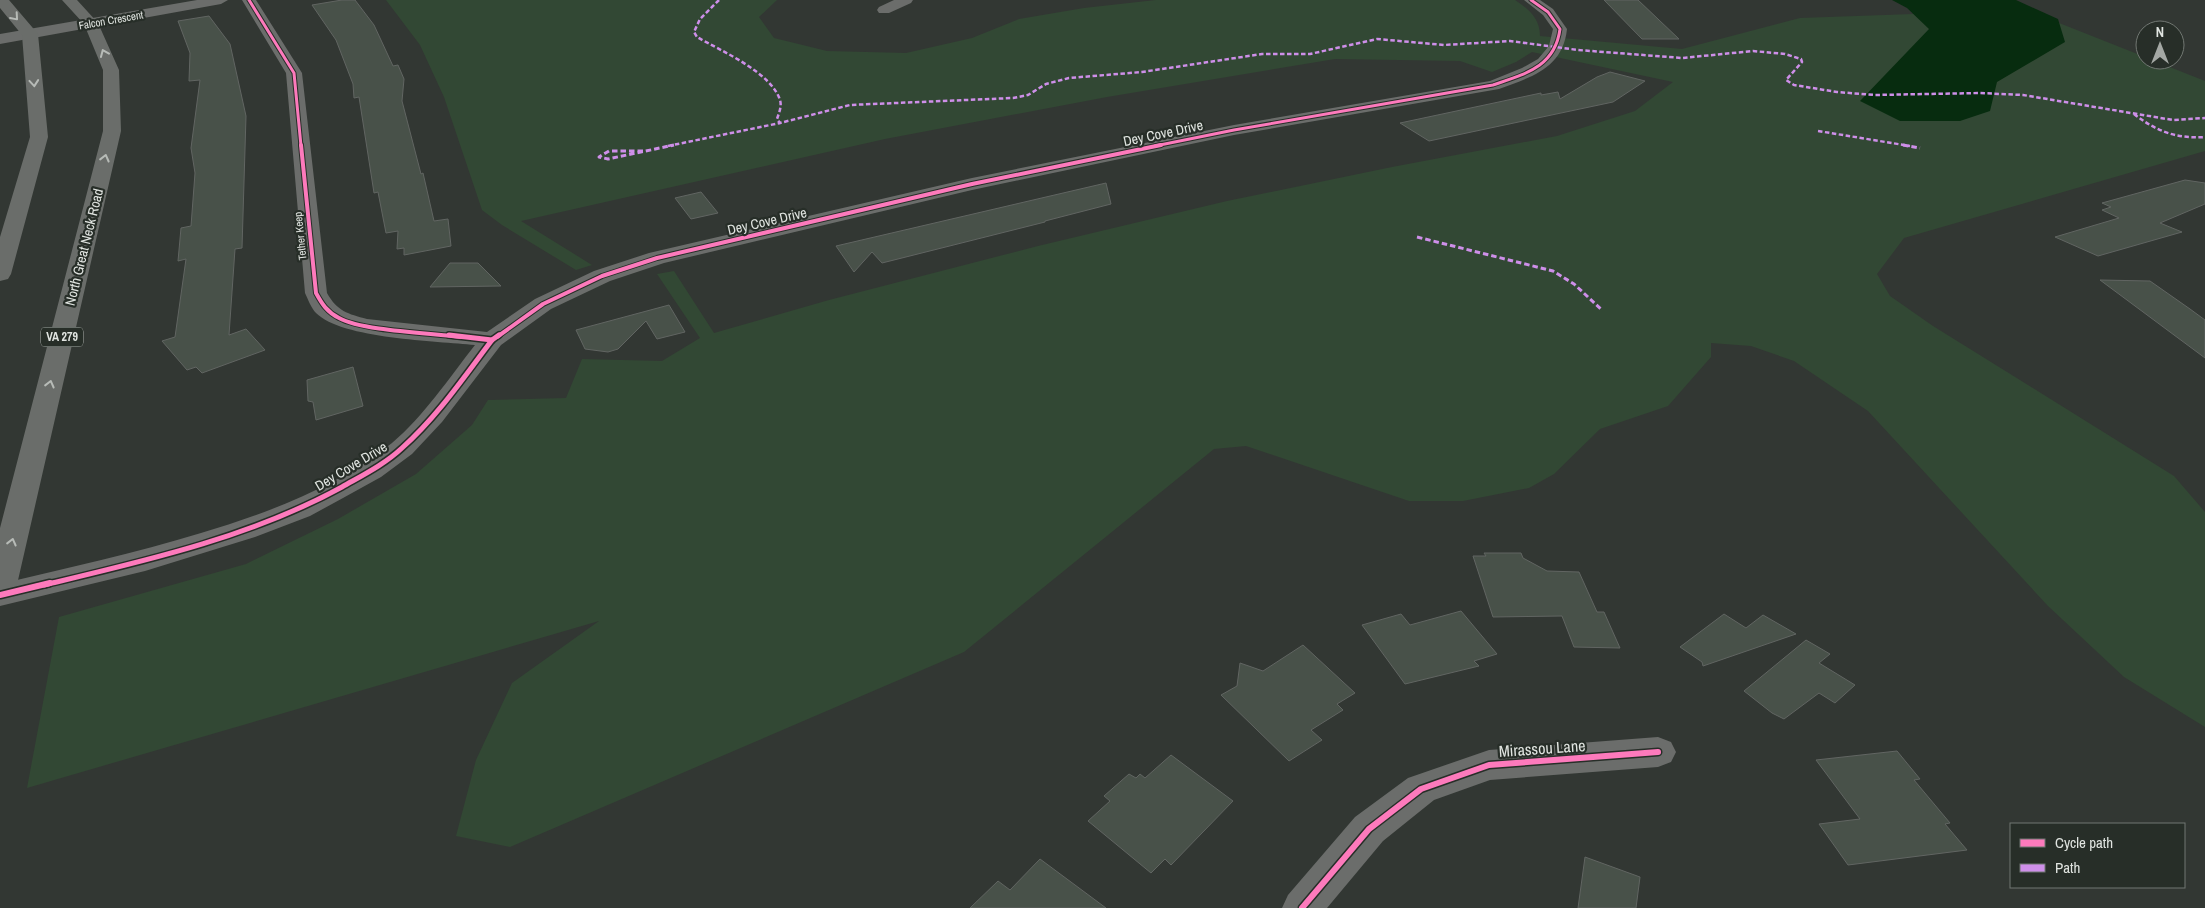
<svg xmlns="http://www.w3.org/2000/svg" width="2205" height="908" font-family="'Archivo Narrow',sans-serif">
<rect width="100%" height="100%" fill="#323733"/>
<!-- green -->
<path fill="#324834" d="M 386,0 L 777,0 L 759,17 L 774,38 L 827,51 L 906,53 L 972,38 L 1019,19 L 1084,8 L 1156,0 L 1515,0 C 1529,9 1540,19 1540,36 L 1682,49 L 1800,18 L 2026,10 L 2145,57 L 2145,60 L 2152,60 L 2205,81 L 2205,151 L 1904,238 L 1877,274 L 1890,296 L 1933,326 L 2174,476 L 2205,512 L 2205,727 L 2124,677 L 2048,606 L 1868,411 L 1794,361 L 1751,346 L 1711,343 L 1711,357 L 1668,406 L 1600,429 L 1554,474 L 1529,488 L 1463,501 L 1409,501 L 1246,446 L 1214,449 L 964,652 L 510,847 L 456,836 L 476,760 L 512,683 L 599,621 L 27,788 L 59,617 L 246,564 L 338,519 L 416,474 L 472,425 L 488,400 L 566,398 L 582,359 L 662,361 L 700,338 L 657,274 L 674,271 L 714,333 L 829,300 L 1038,246 L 1227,201 L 1392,167 L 1557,136 L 1635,111 L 1673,82 L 1532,52 L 1516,62 L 1492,72 L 1460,61 L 1335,59 L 1107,97 L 885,139 L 521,221 L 592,265 L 576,270 L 502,225 L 482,210 L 444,97 L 420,45 Z"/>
<!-- water -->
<polygon fill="#072c0f" points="1892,0 2016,0 2058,19 2065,42 1997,82 1990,111 1960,121 1900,121 1860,101 1929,29 1907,8"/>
<!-- building -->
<g fill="#485149" stroke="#616562">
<polygon points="342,0 355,0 374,25 393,66 398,65 404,79 402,101 421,174 423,173 434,221 448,219 451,246 404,255 404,248 397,249 398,231 386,233 378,192 374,193 359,97 354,98 353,84 336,40 312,5"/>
<polygon points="1604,0 1638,0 1679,39 1642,39"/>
<polygon points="209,16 230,44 246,116 242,248 235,249 229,335 246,329 265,350 202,373 196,367 187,370 162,341 175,337 186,259 178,261 181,228 191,226 195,173 191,148 200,80 189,81 190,53 178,21"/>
<polygon points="1610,72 1645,81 1613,102 1429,141 1400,123 1541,93 1541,95 1558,92 1560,99 1597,77"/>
<polygon points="2185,180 2205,183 2205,204 2160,223 2182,232 2098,256 2055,237 2119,218 2102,210 2111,207 2102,203"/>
<polygon points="1106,183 1111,204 1045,221 1045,222 882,263 872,252 854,272 836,246"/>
<polygon points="701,192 718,213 691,219 675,198"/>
<polygon points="450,263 478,263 501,286 430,287"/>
<polygon points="2100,280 2150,281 2190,309 2205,320 2205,358"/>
<polygon points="669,305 685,332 657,339 646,321 618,349 608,352 585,349 576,330"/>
<polygon points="353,367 363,406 316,420 313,402 308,401 307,380"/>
<polygon points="1484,553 1521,553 1523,558 1547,571 1579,572 1597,612 1604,612 1620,648 1574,647 1562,616 1493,617 1473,556 1486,556"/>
<polygon points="1461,611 1497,654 1474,661 1479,666 1405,684 1362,625 1401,614 1410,625"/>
<polygon points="1724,614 1746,628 1763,615 1796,634 1703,666 1702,662 1680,647"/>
<polygon points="1806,640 1830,654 1819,663 1855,685 1835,703 1819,693 1784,719 1772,713 1744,691"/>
<polygon points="1303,645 1355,693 1337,704 1343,710 1311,730 1322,740 1289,761 1221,695 1237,686 1240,663 1263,671"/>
<polygon points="1897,751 1920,779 1914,780 1950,823 1945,824 1967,850 1848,865 1819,824 1860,819 1816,760"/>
<polygon points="1171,755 1233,801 1171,865 1165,859 1151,873 1088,821 1110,801 1104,796 1129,774 1136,778 1140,774 1145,778"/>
<polygon points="1585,857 1640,877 1636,908 1578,908"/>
<polygon points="1040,859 1106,908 970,908 998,881 1010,890"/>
</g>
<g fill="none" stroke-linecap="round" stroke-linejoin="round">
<!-- minor -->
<g fill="#6b6d6b" fill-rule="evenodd">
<polygon points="197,0 228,0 221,4 0,44 0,34"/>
<path d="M 242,0 L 256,0 L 302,73 L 327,293 C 337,311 348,314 367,319 L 487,332 L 535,299 L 594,271 L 649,253 L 972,178 L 1234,125 L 1490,81 L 1522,68 L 1538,59 L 1549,46 L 1553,29 L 1543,15 L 1524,0 L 1540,0 L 1553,9 L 1567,29 C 1563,68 1532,77 1499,89 L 1234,135 L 972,190 L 664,263 L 610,281 L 551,309 L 501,345 L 442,422 L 412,454 L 381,477 L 343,498 L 310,516 L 255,537 L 145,571 L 0,606 L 0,584 C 68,568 135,553 201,533 C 268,513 337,487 392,443 C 424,416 449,378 475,345 C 437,341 342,339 316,313 C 311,308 308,299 305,293 L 286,73 Z"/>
<polygon points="894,0 913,0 911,3 889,13 879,13 877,10 879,7"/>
<polygon points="1658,737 1671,742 1676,752 1671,762 1658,767 1490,780 1434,800 1383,841 1327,908 1282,908 1288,895 1355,817 1408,778 1489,750"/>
</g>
<!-- major -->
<g fill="#6a6d6a" fill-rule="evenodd">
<polygon points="0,0 9,0 38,34 48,137 11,274 8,279 0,281 0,237 30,137 22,35 0,8"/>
<polygon points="62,0 77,0 98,23 119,70 121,131 16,589 11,597 0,600 0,528 103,131 103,70 84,24"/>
</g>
<!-- quiet-far1 -->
<g stroke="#ce8fe9" stroke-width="2.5" stroke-dasharray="4.5 2.5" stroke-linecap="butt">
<path d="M 719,0 L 700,19 L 694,32 L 697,37 C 721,51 771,72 780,100 C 782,106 779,113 777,119 L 780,123 L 850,105 L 1013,98 L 1028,95 L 1046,84 L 1069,78 L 1142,72 L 1262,54 L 1310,54 L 1377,39 L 1444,45 L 1510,41 L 1578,50 L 1682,58 L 1753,51 L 1785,54 L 1801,59 L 1802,62 L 1786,80 L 1794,85 L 1837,92 L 1875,95 L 1980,93 L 2023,95 L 2173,120 L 2205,118"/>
<path d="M 2134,114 C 2156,131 2176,139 2205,137"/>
<polyline points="1818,131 1910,146"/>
<polyline points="668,146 780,123"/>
</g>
<!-- quiet -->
<g stroke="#ce8fe9" stroke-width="3" stroke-dasharray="5.5 3" stroke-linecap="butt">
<polyline points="1903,145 1920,148"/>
<polyline points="643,151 609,151 599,157 608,159 674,145"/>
<polyline points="1417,237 1553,271 1574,284 1602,310"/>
</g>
<defs>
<g id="cycleway-far3">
<polyline points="249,0 294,73 301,146"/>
<path d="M 1155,146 L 1234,130 L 1493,85 C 1525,74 1555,67 1560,29 L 1548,12 L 1531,0"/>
</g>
<g id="cycleway-far2">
<path d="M 301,145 L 316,293 C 322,304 327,312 339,318 C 362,331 431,333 461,337"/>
<polyline points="497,337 543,304 602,276 657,258 972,184 1161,145"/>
</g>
<g id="cycleway-far1">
<polyline points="449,335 492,340"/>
<path d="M 44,585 C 145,561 251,537 342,487 C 363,475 385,464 402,448 C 437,417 464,377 492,340 L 499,335"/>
</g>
<g id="cycleway">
<polyline points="0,595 50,583"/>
<polyline points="1302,908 1369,829 1421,789 1489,765 1658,752"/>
</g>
</defs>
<!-- cycleway-far3 casing -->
<use href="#cycleway-far3" stroke="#272e28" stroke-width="5"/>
<!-- cycleway-far2 casing -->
<use href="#cycleway-far2" stroke="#272e28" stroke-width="6"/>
<!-- cycleway-far1 casing -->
<use href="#cycleway-far1" stroke="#272e28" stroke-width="8"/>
<!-- cycleway casing -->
<use href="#cycleway" stroke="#272e28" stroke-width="9"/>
<!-- cycleway-far3 -->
<use href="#cycleway-far3" stroke="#fd7abc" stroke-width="3"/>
<!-- cycleway-far2 -->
<use href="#cycleway-far2" stroke="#fd7abc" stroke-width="4"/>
<!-- cycleway-far1 -->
<use href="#cycleway-far1" stroke="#fd7abc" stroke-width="5"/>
<!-- cycleway -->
<use href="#cycleway" stroke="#fd7abc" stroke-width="6"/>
</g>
<!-- one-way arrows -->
<defs><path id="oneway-chevron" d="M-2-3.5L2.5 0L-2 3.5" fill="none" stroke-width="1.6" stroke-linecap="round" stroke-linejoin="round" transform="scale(1.25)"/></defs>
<g stroke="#b7bbb7">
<use href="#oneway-chevron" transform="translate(15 17) rotate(49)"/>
<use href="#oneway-chevron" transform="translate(104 53) rotate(-113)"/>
<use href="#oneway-chevron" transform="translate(34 83) rotate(85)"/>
<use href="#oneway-chevron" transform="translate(105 158) rotate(-76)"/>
<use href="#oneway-chevron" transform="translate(50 384) rotate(-76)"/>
<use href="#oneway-chevron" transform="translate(12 542) rotate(-76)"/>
</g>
<g text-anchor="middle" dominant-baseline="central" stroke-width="4.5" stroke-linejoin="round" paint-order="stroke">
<!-- far-street labels -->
<g font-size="11" fill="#e1e5e1" stroke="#272e28">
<text transform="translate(111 20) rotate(-10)">Falcon Crescent</text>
<text transform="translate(300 236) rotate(-96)">Tether Keep</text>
</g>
<!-- shield labels -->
<rect fill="#272e28" stroke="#a9aeaa" stroke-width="1" x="41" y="327.5" width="42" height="19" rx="4"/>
<g font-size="12" font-weight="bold" fill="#e1e5e1">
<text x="62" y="337">VA 279</text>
</g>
<!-- street labels -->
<g font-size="14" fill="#e1e5e1" stroke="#272e28">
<text transform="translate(1163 133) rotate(-12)">Dey Cove Drive</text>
<text transform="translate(767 221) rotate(-13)">Dey Cove Drive</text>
<text transform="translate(84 247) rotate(-76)">North Great Neck Road</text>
<text transform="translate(351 466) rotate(-31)">Dey Cove Drive</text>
</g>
<!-- near-street labels -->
<g font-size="16" fill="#e1e5e1" stroke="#272e28">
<text transform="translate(1542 748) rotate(-4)">Mirassou Lane</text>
</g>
</g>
<!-- legend -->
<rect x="2010" y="823" width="175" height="65" fill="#272e28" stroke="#717772"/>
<rect x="2020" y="839" width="25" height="8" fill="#fd7abc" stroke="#717772"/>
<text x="2055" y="848" font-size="15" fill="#e1e5e1">Cycle path</text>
<rect x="2020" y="864" width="25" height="8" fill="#ce8fe9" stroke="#717772"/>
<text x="2055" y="873" font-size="15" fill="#e1e5e1">Path</text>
<!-- north arrow -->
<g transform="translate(2160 45)"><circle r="24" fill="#272e28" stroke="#717772"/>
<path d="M0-4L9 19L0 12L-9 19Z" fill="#a4a8a4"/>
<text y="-8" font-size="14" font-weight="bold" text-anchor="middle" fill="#e1e5e1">N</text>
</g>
</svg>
